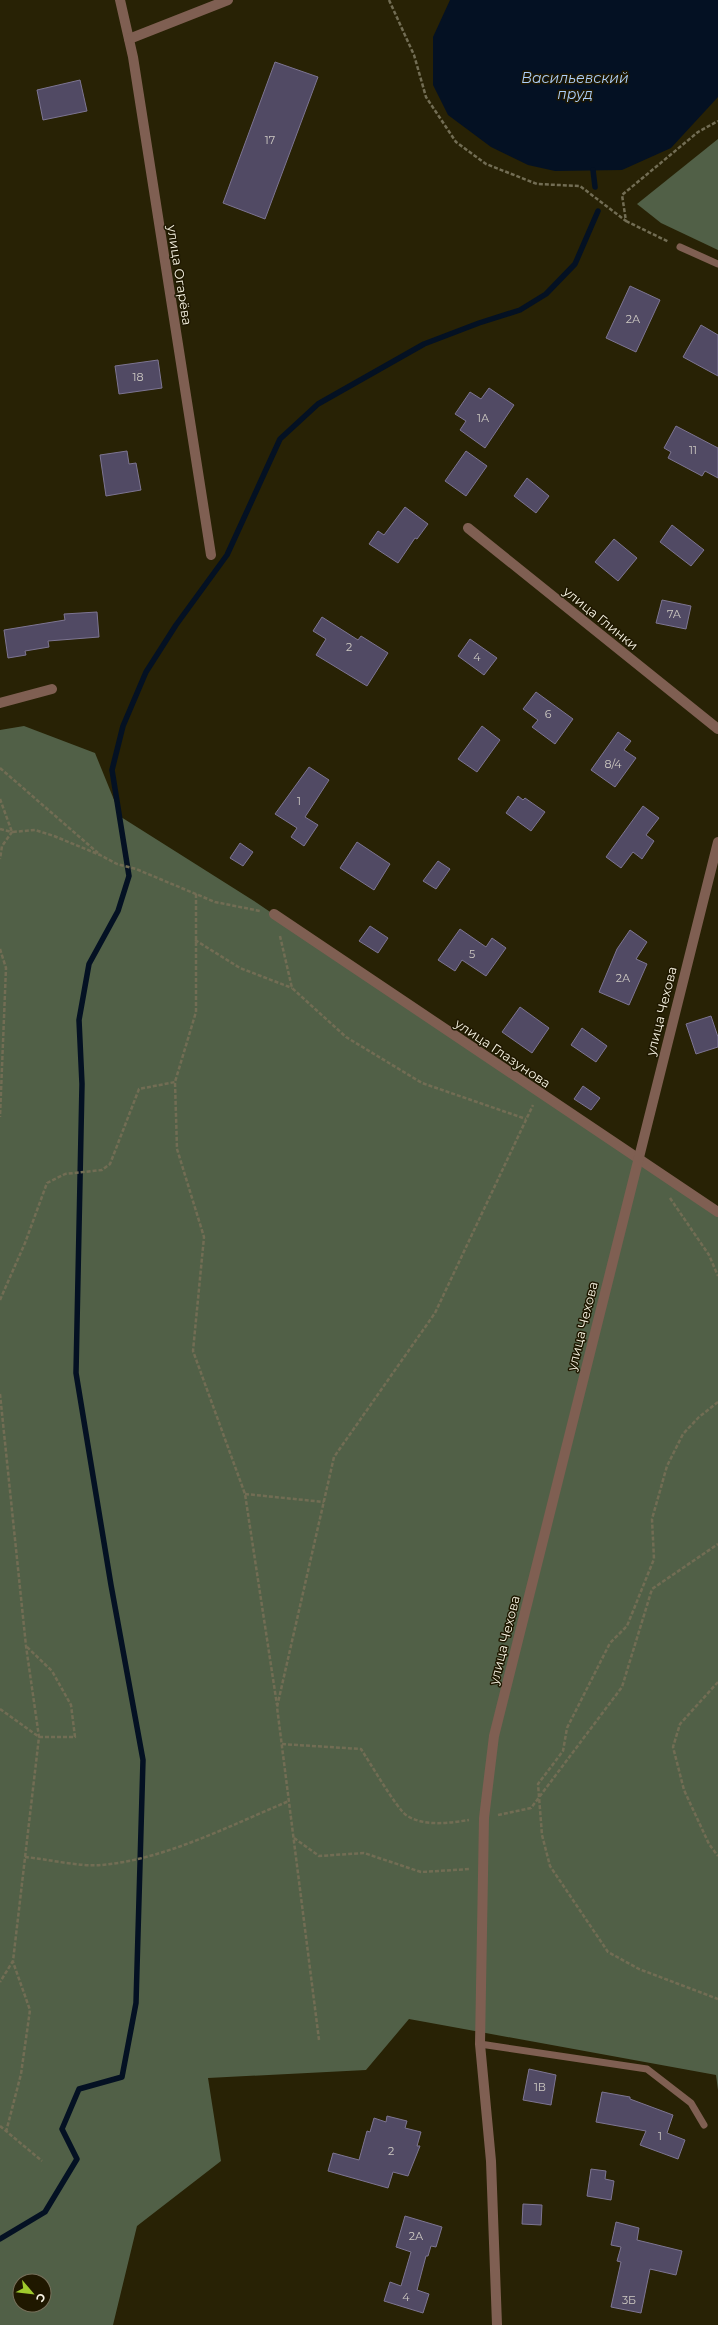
<svg xmlns="http://www.w3.org/2000/svg" width="718" height="2325" font-family="Montserrat,sans-serif">
<rect width="100%" height="100%" fill="#282205"/>
<!-- forest -->
<g fill="#516047" fill-rule="evenodd">
<polygon points="718,139 718,250 661,223 637,204"/>
<path d="M 24,726 L 95,753 L 121,817 L 257,903 L 718,1216 L 718,2090 L 716,2075 L 409,2019 L 366,2070 L 208,2078 L 221,2161 L 137,2226 L 113,2325 L 0,2325 L 0,730 ZM 20,2281 L 44,2281 L 44,2305 L 20,2305 Z"/>
</g>
<!-- water -->
<polygon fill="#041123" points="450,0 718,0 718,97 671,148 622,170 555,171 528,165 491,147 448,115 433,85 433,37"/>
<g fill="none" stroke-linecap="round" stroke-linejoin="round">
<!-- stream -->
<g stroke="#041123" stroke-width="5.5">
<polyline points="593,170 595,187"/>
<polyline points="0,2239 45,2212 77,2159 62,2129 79,2089 122,2077 136,2003 143,1760 111,1585 76,1373 82,1084 79,1020 89,964 118,911 129,876 112,770 123,726 146,672 176,625 227,555 280,439 318,404 424,344 479,323 520,310 546,294 575,264 598,211"/>
</g>
</g>
<!-- building -->
<g fill="#514a64" stroke="#7d7592">
<polygon points="275,62 318,77 265,219 223,203"/>
<polygon points="80,80 87,111 43,120 37,90"/>
<polygon points="630,286 660,300 636,352 606,338"/>
<polygon points="701,325 718,335 718,376 683,357"/>
<polygon points="158,360 162,388 119,394 115,366"/>
<polygon points="489,388 514,405 485,448 460,430 466,421 455,414 470,392 481,399"/>
<polygon points="676,426 718,448 718,478 705,471 702,476 668,458 671,452 664,448"/>
<polygon points="127,451 129,464 136,463 141,490 106,496 100,455"/>
<polygon points="466,451 487,466 466,496 445,481"/>
<polygon points="527,478 549,496 536,513 514,496"/>
<polygon points="405,507 428,524 417,539 415,538 398,563 369,544 378,531 384,535"/>
<polygon points="672,525 704,550 691,566 660,542"/>
<polygon points="614,539 637,558 618,581 595,562"/>
<polygon points="662,600 691,606 686,629 656,623"/>
<polygon points="97,612 99,637 48,641 49,647 25,651 26,655 8,658 4,630 65,620 64,614"/>
<polygon points="322,617 358,640 361,636 388,653 367,686 316,655 326,639 313,631"/>
<polygon points="470,639 497,658 484,675 458,656"/>
<polygon points="536,692 573,719 555,744 532,727 538,720 523,709"/>
<polygon points="482,726 500,740 477,772 458,759"/>
<polygon points="618,732 631,741 624,750 636,758 615,787 591,770"/>
<polygon points="309,767 329,780 305,817 318,825 304,846 291,837 297,828 275,814"/>
<polygon points="518,796 523,800 525,798 545,812 531,831 506,813"/>
<polygon points="643,806 659,818 646,835 654,841 642,859 633,852 621,868 606,857"/>
<polygon points="357,842 390,864 374,890 340,868"/>
<polygon points="240,843 253,852 243,866 230,858"/>
<polygon points="438,861 450,869 436,889 423,881"/>
<polygon points="370,926 388,938 378,953 359,941"/>
<polygon points="460,929 486,947 492,938 506,948 486,976 462,960 455,971 438,960"/>
<polygon points="630,930 647,942 636,959 647,964 629,1005 599,992 617,949"/>
<polygon points="520,1007 549,1028 532,1053 502,1032"/>
<polygon points="711,1016 718,1037 718,1047 696,1054 686,1024"/>
<polygon points="582,1028 607,1046 596,1062 571,1045"/>
<polygon points="583,1086 600,1098 591,1110 574,1099"/>
<polygon points="529,2069 556,2075 551,2105 523,2100"/>
<polygon points="602,2092 630,2097 630,2099 673,2115 667,2133 685,2140 678,2159 640,2145 646,2131 596,2122"/>
<polygon points="387,2116 407,2121 405,2128 421,2132 417,2146 420,2146 408,2176 393,2172 388,2188 328,2171 333,2153 359,2160 367,2131 370,2132 374,2118 386,2122"/>
<polygon points="591,2169 606,2171 605,2179 614,2181 611,2200 587,2196"/>
<polygon points="523,2204 542,2205 541,2225 522,2224"/>
<polygon points="405,2216 442,2227 436,2247 431,2246 428,2256 426,2256 417,2290 429,2294 423,2313 384,2301 390,2282 401,2286 411,2252 396,2247"/>
<polygon points="616,2222 639,2228 637,2240 682,2251 676,2275 650,2269 641,2313 611,2307 621,2262 617,2261 621,2247 611,2245"/>
</g>
<g fill="none" stroke-linecap="round" stroke-linejoin="round">
<!-- path -->
<g stroke="#726d54" stroke-width="2.5" stroke-dasharray="4 2" stroke-linecap="butt">
<polyline points="389,0 414,55 426,97 456,142 486,164 537,184 580,186 626,221 622,195 698,132 718,121"/>
<polyline points="626,221 669,242"/>
<polyline points="0,768 98,853"/>
<polyline points="0,799 12,832 35,830 54,836 100,855 117,864 136,869 215,902 260,911"/>
<polyline points="0,829 12,832 2,846 0,859"/>
<polyline points="196,894 196,1012 175,1082 177,1149 204,1237 193,1351 245,1494 277,1705"/>
<polyline points="280,936 292,988 346,1037 422,1083 526,1119"/>
<polyline points="195,940 240,968 292,988"/>
<polyline points="0,949 6,968 0,1117"/>
<polyline points="670,1198 709,1255 718,1276"/>
<polyline points="0,1300 25,1243 47,1183 65,1174 102,1170 110,1164 139,1089 175,1082"/>
<polyline points="0,1394 26,1646 39,1737 13,1961 0,1982"/>
<polyline points="718,1402 699,1417 683,1434 667,1466 652,1519 654,1559 627,1626 610,1643 567,1728 563,1751 538,1784 542,1835 550,1866 608,1952 639,1969 718,1999"/>
<polyline points="245,1494 324,1502"/>
<polyline points="718,1682 680,1724 673,1747 684,1790 709,1844 718,1856"/>
<polyline points="0,1709 39,1737 75,1737 71,1705 52,1671 26,1646"/>
<path d="M 282,1744 L 361,1749 C 369,1761 397,1809 406,1815 C 424,1827 449,1823 469,1820"/>
<polyline points="498,1815 531,1808 622,1687 652,1589 718,1544"/>
<polyline points="294,1838 319,1856 364,1853 421,1872 470,1869"/>
<path d="M 25,1857 C 47,1859 80,1867 101,1865 C 164,1860 231,1825 289,1801"/>
<polyline points="319,2040 277,1707 334,1457 435,1313 533,1105"/>
<polyline points="0,2126 42,2161"/>
<polyline points="6,2132 21,2074 30,2010 13,1962"/>
</g>
<!-- service -->
<g stroke="#7f5f52" stroke-width="7">
<polyline points="680,247 718,264"/>
<polyline points="480,2044 647,2069 691,2103 704,2125"/>
</g>
<!-- minor -->
<g stroke="#7f5f52" stroke-width="10">
<polyline points="120,0 133,57 211,555"/>
<polyline points="129,39 228,0"/>
<polyline points="468,528 718,729"/>
<polyline points="0,703 52,689"/>
<polyline points="274,914 718,1212"/>
<polyline points="497,2325 491,2161 480,2044 484,1818 494,1736 718,842"/>
</g>
</g>
<g text-anchor="middle" dominant-baseline="central" stroke-width="3" stroke-linejoin="round" paint-order="stroke">
<!-- number labels -->
<g font-size="11" fill="#cecac3">
<text x="270" y="140">17</text>
<text x="633" y="319">2А</text>
<text x="138" y="377">18</text>
<text x="483" y="418">1А</text>
<text x="693" y="450">11</text>
<text x="674" y="614">7А</text>
<text x="349" y="647">2</text>
<text x="477" y="657">4</text>
<text x="548" y="714">6</text>
<text x="613" y="764">8/4</text>
<text x="299" y="801">1</text>
<text x="472" y="954">5</text>
<text x="623" y="978">2А</text>
<text x="540" y="2087">1В</text>
<text x="660" y="2136">1</text>
<text x="391" y="2151">2</text>
<text x="416" y="2236">2А</text>
<text x="406" y="2297">4</text>
<text x="629" y="2300">3Б</text>
</g>
<!-- street labels -->
<g font-size="13" fill="#f8f4e3" stroke="#1f1800">
<text transform="translate(180 275) rotate(81)">улица Огарёва</text>
<text transform="translate(601 618) rotate(39)">улица Глинки</text>
<text transform="translate(661 1011) rotate(-76)">улица Чехова</text>
<text transform="translate(503 1053) rotate(34)">улица Глазунова</text>
<text transform="translate(582 1326) rotate(-76)">улица Чехова</text>
<text transform="translate(504 1640) rotate(-76)">улица Чехова</text>
</g>
<!-- water labels -->
<g font-size="14" font-style="italic" fill="#add0fc" stroke="#1f1800">
<text x="575" y="78">Васильевский<tspan x="575" dy="16">пруд</tspan></text>
</g>
</g>
<!-- north arrow -->
<g transform="translate(32 2293) rotate(118)"><circle r="19" fill="#1f1800" stroke="#76705b"/>
<path d="M0-3L7 15L0 10L-7 15Z" fill="#9fca2d"/>
<text y="-6" font-size="11" font-weight="bold" text-anchor="middle" fill="#f8f4e3">С</text>
</g>
</svg>
